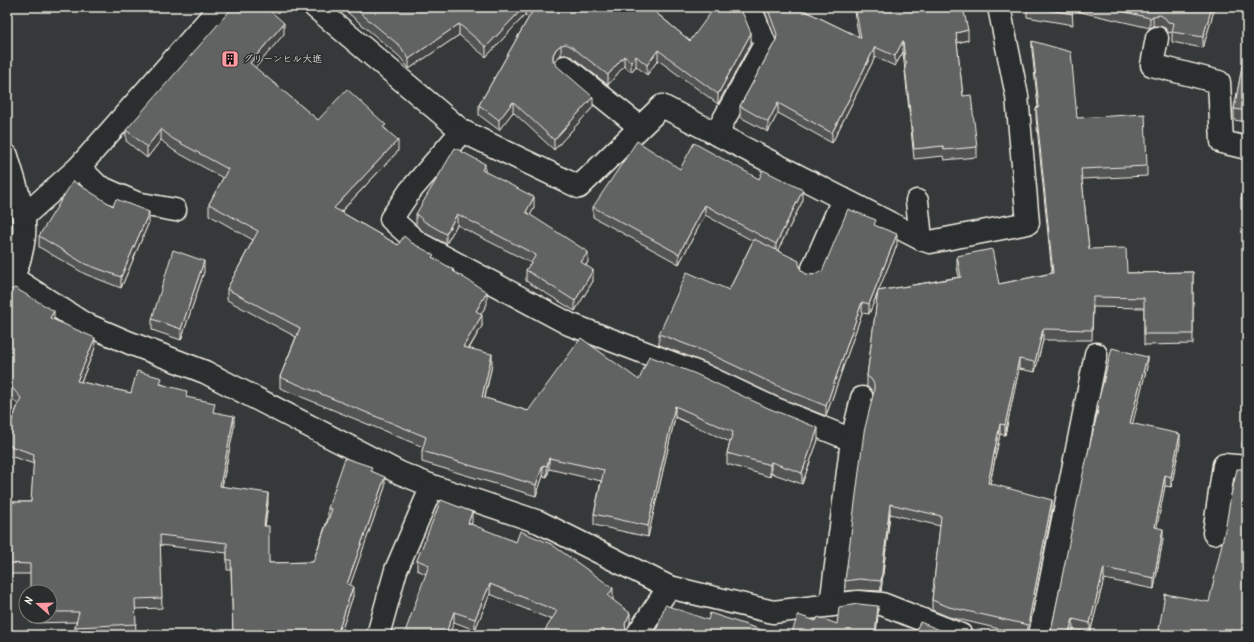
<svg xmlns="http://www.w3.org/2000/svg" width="1254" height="642" font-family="Kalam,'Klee One',sans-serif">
<rect width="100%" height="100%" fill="#363939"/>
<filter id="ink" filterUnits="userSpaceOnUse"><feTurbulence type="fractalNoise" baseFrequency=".025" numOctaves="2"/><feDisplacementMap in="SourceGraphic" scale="8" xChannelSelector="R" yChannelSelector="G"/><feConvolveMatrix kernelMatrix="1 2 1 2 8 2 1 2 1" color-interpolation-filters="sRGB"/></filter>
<g filter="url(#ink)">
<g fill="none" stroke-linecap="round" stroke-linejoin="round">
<defs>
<g id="street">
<polyline points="315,7 462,131 579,187 662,106 921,239 930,242 1028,223 1017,96 999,7"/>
<polyline points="1157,38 1152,65 1219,82 1222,142 1247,148"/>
<polyline points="565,67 640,127"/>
<polyline points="462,131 410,191 391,219 418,243 569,324 701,374 773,408 852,440 831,605"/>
<polyline points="716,134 765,44 754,17 743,7"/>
<path d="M 7,156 C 12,175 20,195 23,215 C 28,238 18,269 7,289"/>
<polyline points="79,167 98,186 136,203 175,210"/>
<polyline points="917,201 921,239"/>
<polyline points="24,216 79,167 220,7"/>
<polyline points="811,273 843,199"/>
<polyline points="13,278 83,323 130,343 205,372 400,473 432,486 539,522 669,587 773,612 858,602 882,604 961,635"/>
<polyline points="852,440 862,398"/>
<polyline points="1214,533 1224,465 1247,467"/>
<polyline points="378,635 396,570 432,486"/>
<polyline points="637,635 669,587"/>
<polyline points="1040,635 1096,354"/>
</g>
</defs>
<!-- street casing -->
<use href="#street" stroke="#f4f1e8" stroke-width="25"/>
<!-- street -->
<use href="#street" stroke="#2a2d2e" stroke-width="22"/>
</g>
<!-- wall -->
<g fill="#535554" stroke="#f4f1e8">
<polygon points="341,7 655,7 653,10 690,41 751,43 718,104 658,60 647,75 636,66 631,72 624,66 608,85 572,57 566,55 561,55 556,59 554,62 557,66 593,107 554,150 513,112 499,130 479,115 479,105 529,17 525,15 486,57 459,35 409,69 400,57"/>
<polygon points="761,7 797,7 859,37 853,7 963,7 968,40 957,43 963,96 977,147 977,157 944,160 943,156 914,159 905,71 903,52 895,66 875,57 832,143 778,113 768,132 740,117 740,106 776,40 765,12"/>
<polygon points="1027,7 1215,7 1203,48 1172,42 1172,33 1168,32 1165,28 1160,26 1153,26 1150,28 1072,10 1073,25 1027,17"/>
<polygon points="284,34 255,68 318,120 386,129 398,151 341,212 398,245 412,243 454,272 487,304 481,314 482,326 469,349 492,365 485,398 528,411 639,380 818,440 802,484 771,473 770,477 727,464 727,453 730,442 675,417 648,537 594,525 594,514 601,481 549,469 547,477 543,476 536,496 422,462 422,451 423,447 280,388 280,377 296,337 227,300 227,289 253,240 209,215 209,204 223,178 173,150 161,140 147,158 126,141 126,130"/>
<polygon points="1032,41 1077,118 1147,166 1147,176 1082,179 1089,249 1127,273 1193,272 1193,344 1144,345 1144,308 1093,307 1092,340 1043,340 1035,372 1019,369 1005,435 1000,434 990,484 1052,510 1028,635 1025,635 949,617 932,610 932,600 940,526 890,514 881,591 859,590 845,591 845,581 873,394 871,389 867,387 867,376 878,292 869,314 862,313 826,416 778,397 706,363 659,345 659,334 729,290 753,241 705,215 679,264 593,217 593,207 680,169 759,179 803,200 778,250 799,265 801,270 806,274 813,275 822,272 876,226 897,245 878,291 959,277 957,267 957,256 999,284 1052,273 1036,118 1036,108 1038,107 1032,51"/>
<polygon points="1247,41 1247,122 1234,120 1234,109"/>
<polygon points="1247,166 1247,217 1244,217 1244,210 1241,209 1241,199"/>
<polygon points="485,172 534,208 530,215 588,262 586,265 593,281 575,311 526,281 526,270 531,263 457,225 446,244 425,233 416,225 416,214"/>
<polygon points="113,206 149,222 121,288 85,274 39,247 39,236"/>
<polygon points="1247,264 1247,281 1246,280 1246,270"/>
<polygon points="204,272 181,340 152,330 152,319"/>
<polygon points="7,291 54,320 95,348 81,382 131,393 162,384 215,413 234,427 222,487 268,503 265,526 269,563 313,562 328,518 328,508 372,471 385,487 350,585 353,596 340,635 233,635 231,570 227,570 227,553 160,545 162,608 135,609 136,635 75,635 75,627 77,622 31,623 31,616 50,616 50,592 30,574 7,574 7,502 31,502 34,464 7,455 7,433 18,405 7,392"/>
<polygon points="1147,367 1132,424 1180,444 1171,487 1165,486 1156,527 1163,539 1154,589 1104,579 1090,633 1073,629 1071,635 1051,635 1051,631 1097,413 1097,406"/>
<polygon points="1247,423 1247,455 1242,454 1242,444"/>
<polygon points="472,522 471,524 613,599 613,600 630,623 626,631 552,620 490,594 475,630 454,622 426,574 417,570 417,560"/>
</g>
<!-- shaded-wall -->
<g fill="#444545" stroke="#f4f1e8">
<polygon points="524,7 525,7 525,15 486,57 486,47"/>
<polygon points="648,7 655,7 648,16"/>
<polygon points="1212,7 1215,7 1203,48 1203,37"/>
<polygon points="1153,16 1153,26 1150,28 1150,18"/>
<polygon points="284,23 284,34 250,74 250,63"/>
<polygon points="459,24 459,35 409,69 409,59"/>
<polygon points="968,30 968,40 956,43 956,33"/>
<polygon points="751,33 751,43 718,104 718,94"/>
<polygon points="903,41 903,52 895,66 895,56"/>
<polygon points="561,45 561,55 556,59 553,66 553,55 556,49"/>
<polygon points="875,47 875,57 832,143 832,133"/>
<polygon points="658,50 658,60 647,75 647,65"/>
<polygon points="624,56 624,66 608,85 608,75"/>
<polygon points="636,56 636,66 631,72 631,62"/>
<polygon points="593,97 593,107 554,150 554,140"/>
<polygon points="513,102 513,112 499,130 499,120"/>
<polygon points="778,103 778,113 768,132 768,122"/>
<polygon points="161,129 161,140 147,158 147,147"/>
<polygon points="398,140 398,151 334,219 334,208"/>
<polygon points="485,164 485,175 482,170"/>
<polygon points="803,190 803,200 776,254 776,244"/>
<polygon points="534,197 534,208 526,223 526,212"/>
<polygon points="705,205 705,215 679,264 679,254"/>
<polygon points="149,212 149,222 121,288 121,277"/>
<polygon points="457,214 457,225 446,244 446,234"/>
<polygon points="897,234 897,245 869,314 869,304"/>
<polygon points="588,252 588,262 581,272 581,262"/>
<polygon points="204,261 204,272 181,340 181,329"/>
<polygon points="593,270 593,281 575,311 575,301"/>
<polygon points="487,292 487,304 476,322 476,311"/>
<polygon points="862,302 862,313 826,416 826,406"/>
<polygon points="54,311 54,321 50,318"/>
<polygon points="482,315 482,326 463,358 463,347"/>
<polygon points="1043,329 1043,340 1035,372 1035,362"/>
<polygon points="95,338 95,348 77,391 77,381"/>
<polygon points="492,354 492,365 482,408 482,397"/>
<polygon points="1147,357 1147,367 1130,434 1130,423"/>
<polygon points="1019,359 1019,369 1005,435 1005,425"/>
<polygon points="675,406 675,417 648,537 648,526"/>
<polygon points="234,416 234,427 220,496 220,486"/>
<polygon points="1000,424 1000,434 988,493 988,483"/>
<polygon points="818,428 818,440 802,484 802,473"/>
<polygon points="1180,434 1180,444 1171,487 1171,477"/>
<polygon points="549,458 549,469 547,477 547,466"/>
<polygon points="771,462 771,473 770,477 770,465"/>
<polygon points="543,465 543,476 536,496 536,485"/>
<polygon points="1165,475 1165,486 1155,537 1155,527"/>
<polygon points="385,477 385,487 347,594 347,584"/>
<polygon points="268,493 268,503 264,536 264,526"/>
<polygon points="1052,500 1052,510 1028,635 1028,625"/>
<polygon points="890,504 890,514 881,591 881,581"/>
<polygon points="472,512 472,522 468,533 468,523"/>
<polygon points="1163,529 1163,539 1154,589 1154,578"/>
<polygon points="1104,568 1104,579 1090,633 1090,623"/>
<polygon points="490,584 490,594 475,630 475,619"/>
<polygon points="353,586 353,596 340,635 337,635"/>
<polygon points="613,588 613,599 608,607 608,596"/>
<polygon points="878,606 878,616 876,635 875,635"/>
<polygon points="454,612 454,622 449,635 445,635"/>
<polygon points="630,613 630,623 625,634 625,624"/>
<polygon points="1073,619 1073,629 1071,635 1069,635"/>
</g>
<!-- building -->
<g fill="#616362" stroke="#f4f1e8">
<polygon points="233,7 266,7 284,23 250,63 318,120 347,89 386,125 383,127 398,140 334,208 398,245 404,236 412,243 434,255 432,257 454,270 453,271 487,292 476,311 482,315 463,347 492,354 482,397 528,411 581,338 639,380 649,356 696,374 768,408 818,428 802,473 771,462 770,465 727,453 733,432 675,406 648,526 594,514 604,470 549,458 547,466 543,465 536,485 422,451 426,437 280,377 300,328 227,289 258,231 209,204 228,169 173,139 161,129 147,147 126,130"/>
<polygon points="353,7 524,7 486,47 459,24 409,59 400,46"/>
<polygon points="528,7 649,7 690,41 715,7 736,7 743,14 751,33 718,94 658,50 647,65 636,56 631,62 624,56 608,75 572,47 566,44 561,45 556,49 553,55 553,61 557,66 593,97 554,140 513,102 499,120 479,105 533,10"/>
<polygon points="767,7 797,7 861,38 855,7 963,7 968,30 956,33 963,96 971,95 977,147 944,150 943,146 914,149 905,66 907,62 905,61 903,41 895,56 875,47 832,133 778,103 768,122 740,106 776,40 777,34"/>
<polygon points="1030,7 1072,7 1073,14"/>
<polygon points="1105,7 1212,7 1203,37 1172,32 1174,23 1168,22 1165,18 1160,15 1153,16 1150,18"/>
<polygon points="1032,41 1071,52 1077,118 1145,114 1147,166 1081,169 1089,249 1126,248 1127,273 1193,272 1193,334 1144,334 1144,298 1093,297 1092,330 1043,329 1035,362 1019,359 1005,425 1000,424 988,483 1052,500 1028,625 949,607 932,600 941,516 890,504 881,581 859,579 845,581 864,432 874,391 874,384 871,379 867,376 878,291 961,277 957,256 992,249 999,284 1053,273 1036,108 1039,107"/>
<polygon points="1247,41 1247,111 1234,109"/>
<polygon points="637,141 680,169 694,143 759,179 763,170 803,190 776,244 705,205 679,254 593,207"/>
<polygon points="455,148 485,164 482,170 534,197 526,212 588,252 581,262 593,270 575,301 526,270 536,255 457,214 446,234 425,222 416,214"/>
<polygon points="1247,166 1247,207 1244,207 1246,200 1241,199"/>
<polygon points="73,181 113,206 116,199 149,212 121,277 85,264 39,236"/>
<polygon points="848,209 876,220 874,225 897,234 869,304 862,302 826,406 778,386 706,352 659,334 687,272 729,290 754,239 799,261 799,264 801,270 806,274 813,275 820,271 822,272"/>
<polygon points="173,250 204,261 181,329 152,319"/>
<polygon points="15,288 54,311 50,318 95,338 77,381 131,393 137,371 162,378 160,384 187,391 186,397 215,403 213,412 234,416 220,486 268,493 264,526 269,526 269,563 313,562 332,509 328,508 345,458 372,467 371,471 385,477 347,584 353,586 337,635 233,635 231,560 227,560 227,543 160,535 162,598 135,599 136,624 75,627 79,612 50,612 50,592 30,592 30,564 7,563 7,502 31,502 34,454 7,445 7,433 21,398 7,382 7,291 8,291"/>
<polygon points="1112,348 1147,357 1130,423 1180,434 1171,477 1165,475 1155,527 1163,529 1154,578 1104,568 1090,623 1073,619 1068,635 1051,631 1083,474 1099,406 1097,406"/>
<polygon points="1247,423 1247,445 1242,444"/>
<polygon points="1237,469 1247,469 1247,635 1158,635 1165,594 1209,602 1226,525 1231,495"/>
<polygon points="441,500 472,512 468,523 516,542 520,531 551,544 613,588 608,596 630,613 625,624 626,630 630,635 542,635 557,611 490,584 475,619 454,612 445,635 404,635 429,565 417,560"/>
<polygon points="858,604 878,606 875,635 791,635 798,615 816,621 818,617 837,624 839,607"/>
<polygon points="665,605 708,620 710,613 777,635 644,635 650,627 656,632"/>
<polygon points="920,622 952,635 914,635"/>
</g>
</g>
<!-- icons -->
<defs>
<symbol id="building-square" viewBox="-11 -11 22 22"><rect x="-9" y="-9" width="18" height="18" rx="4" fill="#ff9aa2" stroke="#2a2d2e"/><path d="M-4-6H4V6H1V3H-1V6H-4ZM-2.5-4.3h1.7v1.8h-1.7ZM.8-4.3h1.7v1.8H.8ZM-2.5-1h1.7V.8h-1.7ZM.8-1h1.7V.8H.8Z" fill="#111"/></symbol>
</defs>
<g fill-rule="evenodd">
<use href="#building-square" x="220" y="49" width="20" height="20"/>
</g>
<g text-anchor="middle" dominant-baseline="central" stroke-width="3" stroke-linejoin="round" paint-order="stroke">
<!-- poi labels -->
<g font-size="10" fill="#f4f1e8" stroke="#2a2d2e" text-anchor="start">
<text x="243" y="59">グリーンヒル大進</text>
</g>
</g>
<!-- margin -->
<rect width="1254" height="642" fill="none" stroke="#2a2d2e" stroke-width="24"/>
<rect x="12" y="12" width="1230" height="618" fill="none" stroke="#f4f1e8" stroke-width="1.5" filter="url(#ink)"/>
<!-- north arrow -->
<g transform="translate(38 604) rotate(290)"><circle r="19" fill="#2a2d2e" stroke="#7b7b78"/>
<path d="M0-3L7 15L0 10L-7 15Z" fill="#ff9aa2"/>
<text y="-6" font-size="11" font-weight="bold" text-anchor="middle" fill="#f4f1e8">N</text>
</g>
</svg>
